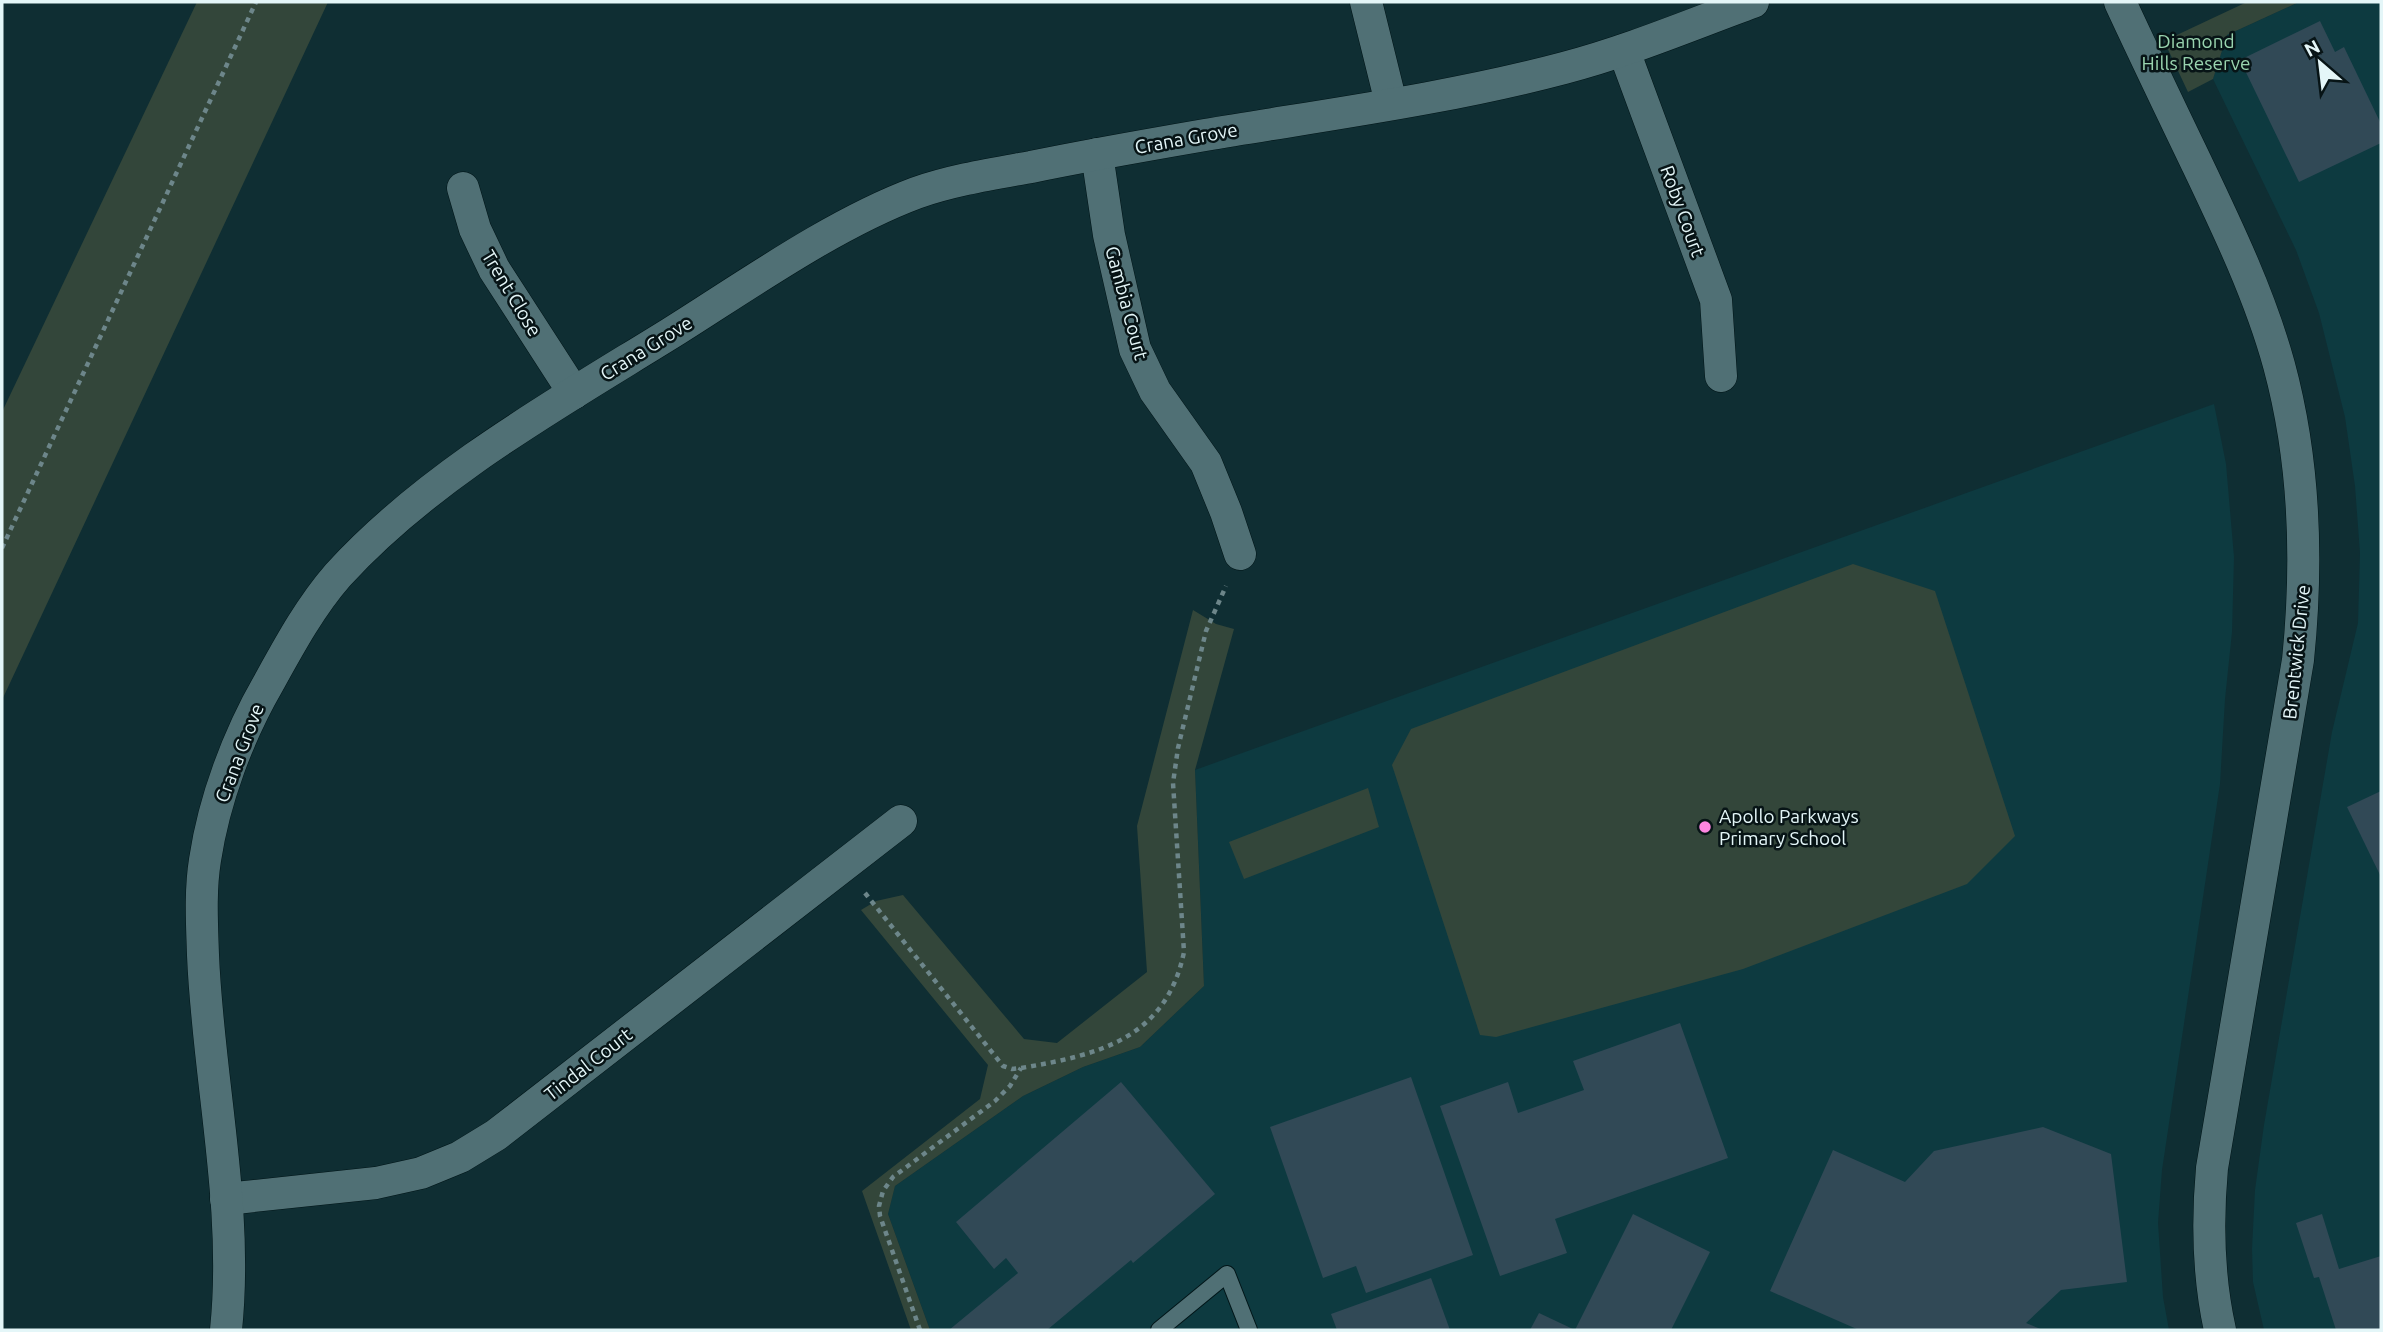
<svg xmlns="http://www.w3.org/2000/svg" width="2383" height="1332" font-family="Ubuntu,sans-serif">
<rect width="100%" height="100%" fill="#0f2e33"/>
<!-- built -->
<g fill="#0d3a40">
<polygon points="2299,2 2381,2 2381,1330 2264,1330 2253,1282 2252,1249 2255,1190 2264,1125 2332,732 2358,623 2360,553 2355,486 2345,417 2319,313 2296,250 2213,79 2227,35"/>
<polygon points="2214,404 2226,464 2234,557 2232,632 2225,699 2220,784 2162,1170 2158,1223 2163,1297 2169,1330 930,1330 888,1214 895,1186 1023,1096 1083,1067 1140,1047 1204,986 1195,770"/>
</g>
<!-- green -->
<g fill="#33463a">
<polygon points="197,2 328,2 2,700 2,412"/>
<polygon points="2247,2 2299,2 2227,35 2213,79 2188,92 2164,41"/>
<polygon points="1853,564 1935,591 2015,836 1967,884 1743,969 1496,1037 1480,1035 1392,765 1411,729"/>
<polygon points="1193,610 1216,624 1234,629 1195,770 1204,986 1140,1047 1083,1067 1023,1096 895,1186 888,1214 930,1330 911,1330 862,1191 980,1099 988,1065 861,910 876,901 903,895 1024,1039 1057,1043 1147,972 1137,826"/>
<polygon points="1368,788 1379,827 1244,879 1229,842"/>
</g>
<!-- building -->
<g fill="#314956">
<polygon points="2320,21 2335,52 2344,47 2381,124 2381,143 2299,182 2240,60"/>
<polygon points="2381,791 2381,877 2347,807"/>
<polygon points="1680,1023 1728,1158 1555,1219 1567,1253 1500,1276 1440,1106 1508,1082 1518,1113 1584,1090 1573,1061"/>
<polygon points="1411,1077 1473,1255 1366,1293 1356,1266 1323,1278 1270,1127"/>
<polygon points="1121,1082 1215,1194 1133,1263 1131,1260 1047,1330 949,1330 1018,1273 1006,1258 994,1269 956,1222"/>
<polygon points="2043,1127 2111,1154 2127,1282 2061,1290 2026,1323 2043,1330 1859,1330 1770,1291 1833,1150 1905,1182 1934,1151"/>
<polygon points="1633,1214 1710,1252 1671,1330 1575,1330"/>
<polygon points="2322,1214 2339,1269 2381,1256 2381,1330 2336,1330 2319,1277 2314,1278 2296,1223"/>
<polygon points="1431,1278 1450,1330 1337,1330 1331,1314"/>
<polygon points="1539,1313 1575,1330 1530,1330"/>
</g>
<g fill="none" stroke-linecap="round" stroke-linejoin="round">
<defs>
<polyline id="lane" points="1159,1330 1227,1274 1249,1330"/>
<g id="street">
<polyline points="1366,2 1391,103"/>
<path d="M 2120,2 C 2145,56 2171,110 2197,164 C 2228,229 2260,296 2279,365 C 2305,461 2308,562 2298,660 L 2212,1168 C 2207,1223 2208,1276 2220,1330"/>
<polyline points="1624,51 1716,300 1721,376"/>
<polyline points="1097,154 1109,235 1135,349 1155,391 1206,463 1226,512 1240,554"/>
<polyline points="463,188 475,229 494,269 574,393"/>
<polyline points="226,1199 376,1183 421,1173 460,1157 496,1135 901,821"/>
<path d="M 226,1330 C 239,1205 208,1079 203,955 C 202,924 200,891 205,860 C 214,800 238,736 268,684 C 289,646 310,607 338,575 C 428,476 558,403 671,333 C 746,286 833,224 916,193 C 953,180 992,174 1031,167 C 1089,155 1147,145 1205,135 C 1324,115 1447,99 1564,68 C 1629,51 1690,25 1753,2"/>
</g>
</defs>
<!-- lane casing -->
<use href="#lane" stroke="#011518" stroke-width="18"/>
<!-- street casing -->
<use href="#street" stroke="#011518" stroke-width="33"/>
<!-- path -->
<g stroke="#6d868a" stroke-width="4.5" stroke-dasharray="5 5" stroke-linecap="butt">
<polyline points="2,548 256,2"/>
<path d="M 865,893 L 1003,1066 L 1012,1069 L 1021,1068 C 1098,1055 1166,1039 1184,952 L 1173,783 L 1178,748 L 1206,631 L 1226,586"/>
<polyline points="920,1330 880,1216 879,1206 883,1191 893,1177 995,1101 1010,1086 1021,1068"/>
</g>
<!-- lane -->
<use href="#lane" stroke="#507075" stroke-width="16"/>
<!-- street -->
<use href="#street" stroke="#507075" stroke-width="32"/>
</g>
<!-- markers -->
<circle fill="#fe86e0" stroke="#071416" stroke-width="2.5" cx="1705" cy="827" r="7"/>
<g text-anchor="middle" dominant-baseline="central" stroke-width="5" stroke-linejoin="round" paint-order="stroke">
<!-- park labels -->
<g font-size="19" fill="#99d4af" stroke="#071416">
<text x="2196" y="41">Diamond<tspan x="2196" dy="22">Hills Reserve</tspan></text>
</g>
<!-- street labels -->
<g font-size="19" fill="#e4f6f8" stroke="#071416">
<text transform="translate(1186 138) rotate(-10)">Crana Grove</text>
<text transform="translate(1683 211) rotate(70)">Roby Court</text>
<text transform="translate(512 293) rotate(59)">Trent Close</text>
<text transform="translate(1127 303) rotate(75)">Gambia Court</text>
<text transform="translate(646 348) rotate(-32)">Crana Grove</text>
<text transform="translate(2296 652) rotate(-84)">Brentwick Drive</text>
<text transform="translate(239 753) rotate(-69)">Crana Grove</text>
<text transform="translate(588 1064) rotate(-38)">Tindal Court</text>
</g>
<!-- poi labels -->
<g font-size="19" fill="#e4f6f8" stroke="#071416" text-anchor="start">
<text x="1719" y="816">Apollo Parkways<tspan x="1719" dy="22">Primary School</tspan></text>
</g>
</g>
<!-- border -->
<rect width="2383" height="1332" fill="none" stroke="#e4f6f8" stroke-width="7"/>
<!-- north arrow -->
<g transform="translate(2320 63) rotate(332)" stroke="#071416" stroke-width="5" paint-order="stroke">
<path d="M0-5L12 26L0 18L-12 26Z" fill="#e4f6f8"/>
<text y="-10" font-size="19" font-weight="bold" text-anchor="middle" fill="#e4f6f8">N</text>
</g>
</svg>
